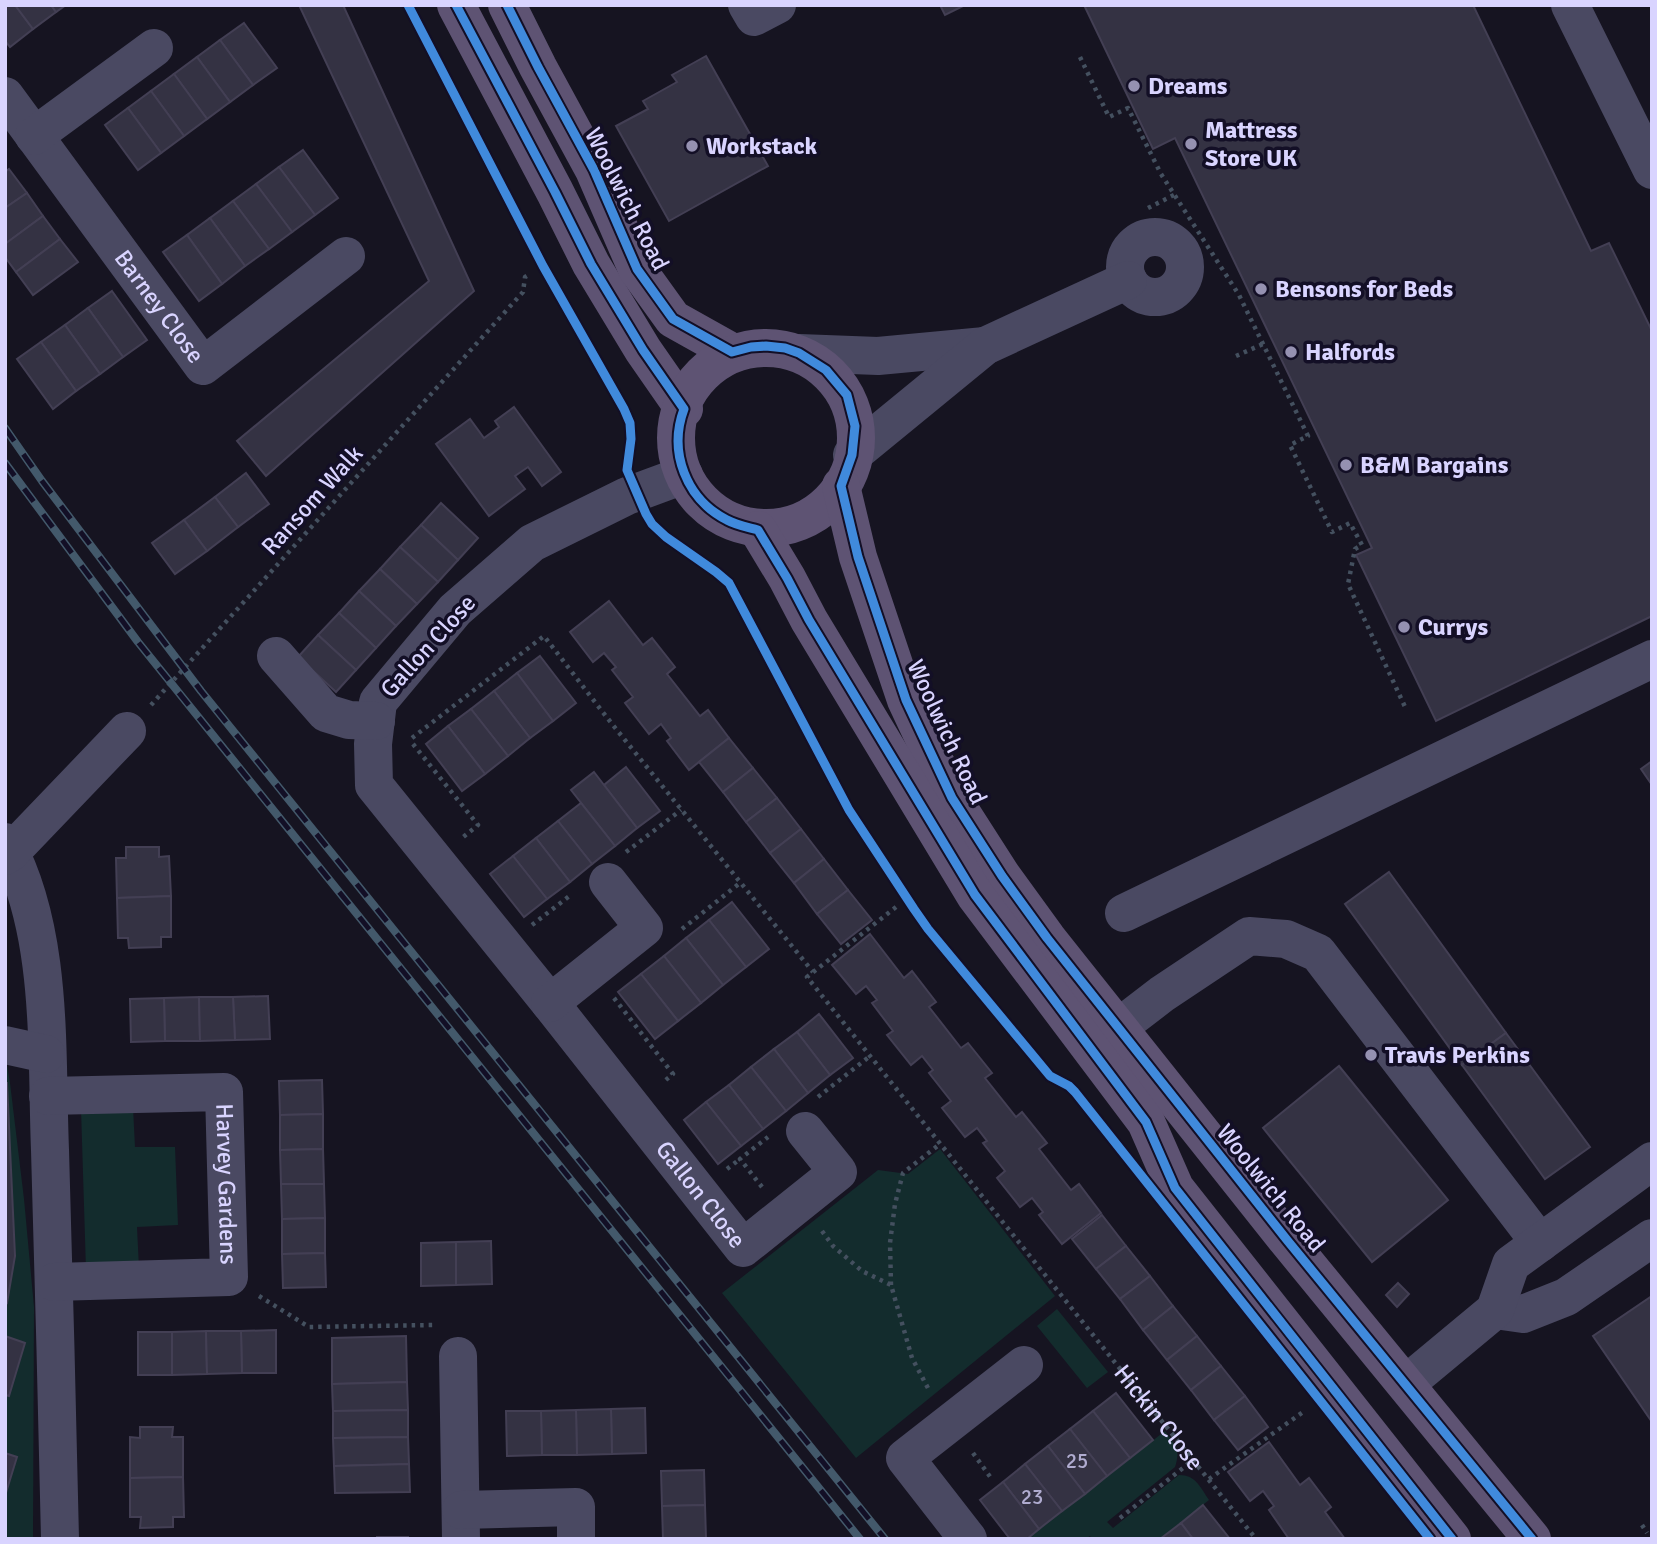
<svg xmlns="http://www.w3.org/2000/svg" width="1657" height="1544" font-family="Signika,sans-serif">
<rect width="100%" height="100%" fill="#161421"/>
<!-- green -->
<g fill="#132c2d">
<polygon points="5,1053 10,1083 24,1199 34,1307 33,1539 5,1539"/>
<polygon points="133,1107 135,1147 175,1147 178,1225 137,1227 139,1268 86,1270 81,1109"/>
<polygon points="940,1149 1055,1296 856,1458 722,1293 878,1170 908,1174"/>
<polygon points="1057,1309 1108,1372 1087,1388 1037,1326"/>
<path d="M 1165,1431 C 1175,1445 1181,1449 1175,1467 L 1107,1522 L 1113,1528 L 1179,1475 C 1196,1475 1200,1487 1209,1500 L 1160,1539 L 1092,1539 L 1090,1536 L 1086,1539 L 1027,1539 Z"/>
</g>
<!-- building -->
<g fill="#343243" stroke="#433f54" stroke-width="2">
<polygon points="5,5 15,5 33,29 10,47 5,41"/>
<polygon points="15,5 51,5 56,12 33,29"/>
<polygon points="51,5 66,5 56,12"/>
<polygon points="299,5 343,5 474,291 266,476 237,441 429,281"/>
<polygon points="940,5 965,5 945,15"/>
<polygon points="1084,5 1473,5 1591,251 1609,243 1652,331 1652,616 1436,721 1356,555 1372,548 1175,138 1153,149"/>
<polygon points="244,23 277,68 253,85 220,40"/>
<polygon points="220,40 253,85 230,102 197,57"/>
<polygon points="706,56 768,166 669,221 616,126 648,109 643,101 677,82 672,75"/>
<polygon points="197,57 230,102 207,119 174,74"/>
<polygon points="174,74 207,119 184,136 151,91"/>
<polygon points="151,91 184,136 161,153 128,108"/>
<polygon points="128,108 161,153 138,170 105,125"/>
<polygon points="303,150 338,198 315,215 279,167"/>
<polygon points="279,167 315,215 292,232 256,184"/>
<polygon points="9,169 27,193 5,208 5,172"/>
<polygon points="256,184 292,232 269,249 233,201"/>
<polygon points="27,193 43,216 5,244 5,208"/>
<polygon points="233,201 269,249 245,266 210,218"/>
<polygon points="43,216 60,239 16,272 5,257 5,244"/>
<polygon points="210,218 245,266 222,284 187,235"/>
<polygon points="187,235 222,284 199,301 163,252"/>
<polygon points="60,239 78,262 33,295 16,272"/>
<polygon points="112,291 147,340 123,357 88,308"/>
<polygon points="88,308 123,357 100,374 65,325"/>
<polygon points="65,325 100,374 76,391 41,342"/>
<polygon points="41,342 76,391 53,409 17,359"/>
<polygon points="514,407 561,472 542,486 528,467 515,476 525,489 489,516 436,444 470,419 484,438 499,427 495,421"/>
<polygon points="246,473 269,504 238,527 215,497"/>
<polygon points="215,497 238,527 207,551 184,520"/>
<polygon points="441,503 478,538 458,560 421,525"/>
<polygon points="184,520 207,551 175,574 152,543"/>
<polygon points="421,525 458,560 438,582 400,547"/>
<polygon points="400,547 438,582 417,604 380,569"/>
<polygon points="380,569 417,604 396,626 359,591"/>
<polygon points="359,591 396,626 376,648 339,613"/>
<polygon points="609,601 643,645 652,638 675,667 667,674 700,716 708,710 729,738 689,770 667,741 671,738 661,724 649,734 625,703 633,697 612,670 616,667 604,653 593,662 570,632"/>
<polygon points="339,613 376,648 356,670 318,635"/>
<polygon points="318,635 356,670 336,692 298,657"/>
<polygon points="540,656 576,703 553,721 517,673"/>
<polygon points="517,673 553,721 530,738 494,691"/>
<polygon points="494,691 530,738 508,756 471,709"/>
<polygon points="471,709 508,756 485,774 448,726"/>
<polygon points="448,726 485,774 462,791 426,744"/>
<polygon points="729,738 753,768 723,792 699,762"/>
<polygon points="1652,761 1652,785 1641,769"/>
<polygon points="626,767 660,811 637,828 604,785"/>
<polygon points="753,768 777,798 746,822 723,792"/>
<polygon points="594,772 637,828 615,846 571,790"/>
<polygon points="777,798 801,829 770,853 746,822"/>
<polygon points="581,803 615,846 592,864 558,821"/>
<polygon points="558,821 592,864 570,882 536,838"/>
<polygon points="801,829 824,859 794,883 770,853"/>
<polygon points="536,838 570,882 547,899 513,856"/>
<polygon points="126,847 159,847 159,857 169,856 171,896 117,898 116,858 126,858"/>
<polygon points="513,856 547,899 524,917 490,874"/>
<polygon points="824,859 848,890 817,914 794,883"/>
<polygon points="1389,872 1506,1033 1462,1065 1345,904"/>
<polygon points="848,890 872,920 841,944 817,914"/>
<polygon points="171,896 171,937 161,937 161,947 129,948 128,938 118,938 117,898"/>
<polygon points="732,902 769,949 746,967 709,920"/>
<polygon points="709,920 746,967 723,985 686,938"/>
<polygon points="870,934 904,978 912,971 936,1002 929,1007 961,1048 968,1043 992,1073 985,1078 1016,1117 1022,1112 1047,1143 1039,1149 1071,1190 1079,1184 1101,1213 1062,1244 1039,1215 1043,1212 1032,1198 1020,1207 997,1178 1005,1171 983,1143 987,1141 977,1128 965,1137 942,1108 951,1101 929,1073 933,1070 922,1056 911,1065 887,1035 893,1031 872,1003 877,1000 866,986 856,994 832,965"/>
<polygon points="686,938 723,985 701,1003 664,956"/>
<polygon points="664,956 701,1003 678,1021 641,974"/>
<polygon points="641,974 678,1021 655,1039 618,992"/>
<polygon points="268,996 270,1039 235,1040 233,997"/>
<polygon points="199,997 200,1041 165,1041 164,998"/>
<polygon points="199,997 233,997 235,1040 200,1041"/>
<polygon points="164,998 165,1041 131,1042 130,999"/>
<polygon points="819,1014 853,1058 830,1075 797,1032"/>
<polygon points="797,1032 830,1075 808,1093 774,1049"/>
<polygon points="1506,1033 1590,1147 1545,1179 1462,1065"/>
<polygon points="774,1049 808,1093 786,1111 751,1067"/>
<polygon points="1339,1066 1448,1200 1372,1262 1263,1128"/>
<polygon points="751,1067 786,1111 763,1129 729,1085"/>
<polygon points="322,1080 323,1114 280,1115 279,1081"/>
<polygon points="5,1083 7,1083 15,1256 7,1303 5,1302"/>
<polygon points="729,1085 763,1129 741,1146 706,1102"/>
<polygon points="706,1102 741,1146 718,1164 684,1120"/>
<polygon points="323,1114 323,1149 280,1150 280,1115"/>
<polygon points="323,1149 324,1184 281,1184 280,1150"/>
<polygon points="281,1184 324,1184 325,1218 282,1219"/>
<polygon points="1102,1215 1126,1246 1096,1269 1072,1239"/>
<polygon points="325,1218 325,1253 282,1254 282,1219"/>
<polygon points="491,1241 492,1284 456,1285 456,1242"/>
<polygon points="456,1242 456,1285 421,1286 421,1243"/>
<polygon points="1126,1246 1150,1276 1120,1299 1096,1269"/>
<polygon points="325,1253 326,1287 283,1288 282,1254"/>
<polygon points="1150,1276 1173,1306 1143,1330 1120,1299"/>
<polygon points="1398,1283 1409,1294 1397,1307 1386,1295"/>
<polygon points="1652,1296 1652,1422 1593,1336"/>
<polygon points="1173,1306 1197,1336 1167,1360 1143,1330"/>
<polygon points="276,1330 276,1373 242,1373 241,1331"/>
<polygon points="206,1331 207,1374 172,1375 172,1332"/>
<polygon points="206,1331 241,1331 242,1373 207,1374"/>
<rect x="138" y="1332" width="34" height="43"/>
<polygon points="5,1336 25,1343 9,1396 5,1395"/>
<polygon points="406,1336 407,1382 332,1384 332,1338"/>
<polygon points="1197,1336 1221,1366 1191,1390 1167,1360"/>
<polygon points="1221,1366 1245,1396 1214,1420 1191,1390"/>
<polygon points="407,1382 408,1410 333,1411 332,1384"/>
<polygon points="1116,1393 1153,1440 1130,1458 1093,1411"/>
<polygon points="1245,1396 1268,1427 1238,1450 1214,1420"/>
<polygon points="645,1408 646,1453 612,1454 611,1409"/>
<polygon points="611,1409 612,1454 577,1455 576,1410"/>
<polygon points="408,1410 408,1437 333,1438 333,1411"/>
<polygon points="576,1410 577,1455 542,1455 541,1411"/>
<polygon points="506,1411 541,1411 542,1455 507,1456"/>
<polygon points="1093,1411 1130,1458 1107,1476 1070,1429"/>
<polygon points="140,1427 173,1427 172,1437 183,1437 183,1477 130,1478 130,1437 140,1438"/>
<polygon points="1070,1429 1107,1476 1085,1494 1048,1446"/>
<polygon points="408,1437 409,1464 334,1466 333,1438"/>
<polygon points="1269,1442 1300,1485 1309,1478 1331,1507 1325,1512 1345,1539 1289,1539 1269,1510 1274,1506 1263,1491 1250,1501 1228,1472"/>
<polygon points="1048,1446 1085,1494 1062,1511 1025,1464"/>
<polygon points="5,1453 17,1457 5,1496"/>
<polygon points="409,1464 410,1492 335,1493 334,1466"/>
<polygon points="1025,1464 1062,1511 1039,1529 1003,1482"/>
<polygon points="704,1470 705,1505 662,1506 661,1471"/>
<polygon points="183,1477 184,1517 173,1517 173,1527 140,1528 141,1517 130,1517 130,1478"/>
<polygon points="1003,1482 1039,1529 1027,1539 1010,1539 980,1500"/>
<polygon points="705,1505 706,1539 663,1539 662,1506"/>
<polygon points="1203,1505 1230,1539 1193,1539 1181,1523"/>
<polygon points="1181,1523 1193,1539 1160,1539"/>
<rect x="377" y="1537" width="31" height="2"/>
</g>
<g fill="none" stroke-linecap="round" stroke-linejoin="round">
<!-- path -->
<g stroke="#44505f" stroke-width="4.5" stroke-dasharray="3.5 5" stroke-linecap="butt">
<polyline points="1080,57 1109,117 1128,108 1161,174 1239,295 1308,436 1290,445 1332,532 1350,523 1362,545 1355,549 1348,584 1406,709"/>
<polyline points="1148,208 1174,195"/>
<polyline points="1236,356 1263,344"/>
<polyline points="151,705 523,292 525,277 530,274"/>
<polyline points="412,738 544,636 612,724 813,972"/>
<polyline points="413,744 478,825 462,838"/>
<polyline points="626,852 681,810"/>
<path id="s1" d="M 896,907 L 807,977 L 1256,1539"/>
<polyline points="532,925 572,894"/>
<polyline points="682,929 740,883"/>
<polyline points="614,998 673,1074 662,1083"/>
<polyline points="818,1097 870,1056"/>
<polyline points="727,1169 740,1159"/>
<polyline points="762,1187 740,1159 768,1137"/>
<polyline points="822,1231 833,1246 862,1271 891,1285 912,1358 929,1390"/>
<polyline points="891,1285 890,1243 895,1204 903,1173 940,1144"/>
<polyline points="259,1296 309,1327 435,1325"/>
<polyline points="973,1453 991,1478"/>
<polyline points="1209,1479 1303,1412"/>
<polyline points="1120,1518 1193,1460"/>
<polyline points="1642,1525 1647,1533"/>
</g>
<!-- minor -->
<g stroke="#4a4962" stroke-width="38">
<polyline points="747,5 754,17 777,5"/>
<polyline points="1570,5 1652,170"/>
<path id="s2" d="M 5,96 L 203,366 L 346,256"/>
<polyline points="34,136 154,48"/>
<circle cx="1155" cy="267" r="30"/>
<polyline points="799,353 878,356 985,346"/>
<polyline points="852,455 985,346 1128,280"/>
<path id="s3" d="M 684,475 L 627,496 L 532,543 L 455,610 L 378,702 L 373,744 L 374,785 L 550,1003 L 743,1248 L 838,1172 L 805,1131"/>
<polyline points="276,656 326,713 349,720 376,721"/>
<path d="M 5,842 C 54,932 46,1051 50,1150 C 54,1280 57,1409 60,1539"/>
<polyline points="5,856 11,852 127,731"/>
<polyline points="1124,913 1652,659"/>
<polyline points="550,1003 644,928 608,882"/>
<polyline points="1119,1027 1162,994 1249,936 1286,939 1318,953 1540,1243"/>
<polyline points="5,1045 46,1054"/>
<path id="s4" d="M 48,1096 L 224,1092 L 229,1277 L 54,1282"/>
<polyline points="1495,1310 1523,1314 1566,1297 1652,1238"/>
<polyline points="458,1356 461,1539"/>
<polyline points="1406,1384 1495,1310 1511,1264 1652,1161"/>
<polyline points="461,1510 576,1507 576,1539"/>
<polyline points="968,1539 905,1458 1024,1365"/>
</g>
<!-- major -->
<g stroke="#5e5373" stroke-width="38">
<polyline points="456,5 555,192 591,264 643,350 684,409"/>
<polyline points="507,5 538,67 594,170 637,269 673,319 732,352"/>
<circle cx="766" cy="438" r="90"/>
<polyline points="841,486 858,557 906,700 952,798 1002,876 1047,938 1287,1240 1532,1539"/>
<polyline points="758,530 787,578 809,620 975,895 1146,1122 1175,1188 1452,1539"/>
</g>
<defs>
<g id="rail">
<polyline points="5,428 42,481 201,691 885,1539"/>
<polyline points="5,463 138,642 860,1539"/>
</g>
</defs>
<!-- rail casing -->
<use href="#rail" stroke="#43596b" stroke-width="8"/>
<!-- rail -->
<use href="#rail" stroke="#130f26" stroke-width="5" stroke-dasharray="16" stroke-linecap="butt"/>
<defs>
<g id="cycleway">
<polyline points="408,5 543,266 624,409 630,423 631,439 627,470 646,514 652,524 666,537 716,572 729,583 849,810 914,909 928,929 1050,1076 1069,1086 1075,1092 1430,1539"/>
<path d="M 456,5 L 555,192 L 591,264 L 643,350 L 684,409 C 668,452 686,499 727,520 C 736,525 747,527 758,530 L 787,578 L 809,620 L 975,895 L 1146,1122 L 1175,1188 L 1452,1539"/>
<polyline points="507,5 538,67 594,170 637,269 673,319 732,352 751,347 766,346 785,348 799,353 826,370 847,395 855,426 852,455 841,486 858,557 906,700 952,798 1002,876 1047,938 1287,1240 1532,1539"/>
</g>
</defs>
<!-- cycleway casing -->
<use href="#cycleway" stroke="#130f26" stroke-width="13"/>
<!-- cycleway -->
<use href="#cycleway" stroke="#408adc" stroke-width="9"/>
</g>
<!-- markers -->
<g fill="#9591b1" stroke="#130f26" stroke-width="2.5">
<circle cx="1134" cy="86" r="7"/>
<circle cx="1191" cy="144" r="7"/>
<circle cx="692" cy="146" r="7"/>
<circle cx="1261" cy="289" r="7"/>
<circle cx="1291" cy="352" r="7"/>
<circle cx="1346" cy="465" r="7"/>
<circle cx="1404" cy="627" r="7"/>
<circle cx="1371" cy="1055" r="7"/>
</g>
<g text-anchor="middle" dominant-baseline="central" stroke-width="7" stroke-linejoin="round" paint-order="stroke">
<!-- number labels -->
<g font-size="21" fill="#b0acd0">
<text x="1077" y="1461">25</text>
<text x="1032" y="1497">23</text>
</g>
<!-- poi labels -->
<g font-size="24" font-weight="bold" fill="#d9d4ff" stroke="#130f26" text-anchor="start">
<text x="1148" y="86">Dreams</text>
<text x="1205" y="130">Mattress<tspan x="1205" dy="28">Store UK</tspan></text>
<text x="706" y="146">Workstack</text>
<text x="1275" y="289">Bensons for Beds</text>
<text x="1305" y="352">Halfords</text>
<text x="1360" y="465">B&amp;M Bargains</text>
<text x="1418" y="627">Currys</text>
<text x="1385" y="1055">Travis Perkins</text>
</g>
<!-- street labels -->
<g font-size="24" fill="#d9d4ff" stroke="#130f26">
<text transform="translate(627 199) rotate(63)">Woolwich Road</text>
<text stroke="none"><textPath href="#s2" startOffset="261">Barney Close</textPath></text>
<text transform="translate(312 500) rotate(-48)">Ransom Walk</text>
<text transform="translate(428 646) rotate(-48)">Gallon Close</text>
<text transform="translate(947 732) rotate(65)">Woolwich Road</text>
<text stroke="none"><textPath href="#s4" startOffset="268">Harvey Gardens</textPath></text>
<text transform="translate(1271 1188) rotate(51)">Woolwich Road</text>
<text stroke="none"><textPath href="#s3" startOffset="996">Gallon Close</textPath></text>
<text stroke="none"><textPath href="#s1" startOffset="677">Hickin Close</textPath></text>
</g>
</g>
<!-- border -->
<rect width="1657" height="1544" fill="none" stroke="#d9d4ff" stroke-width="14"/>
</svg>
